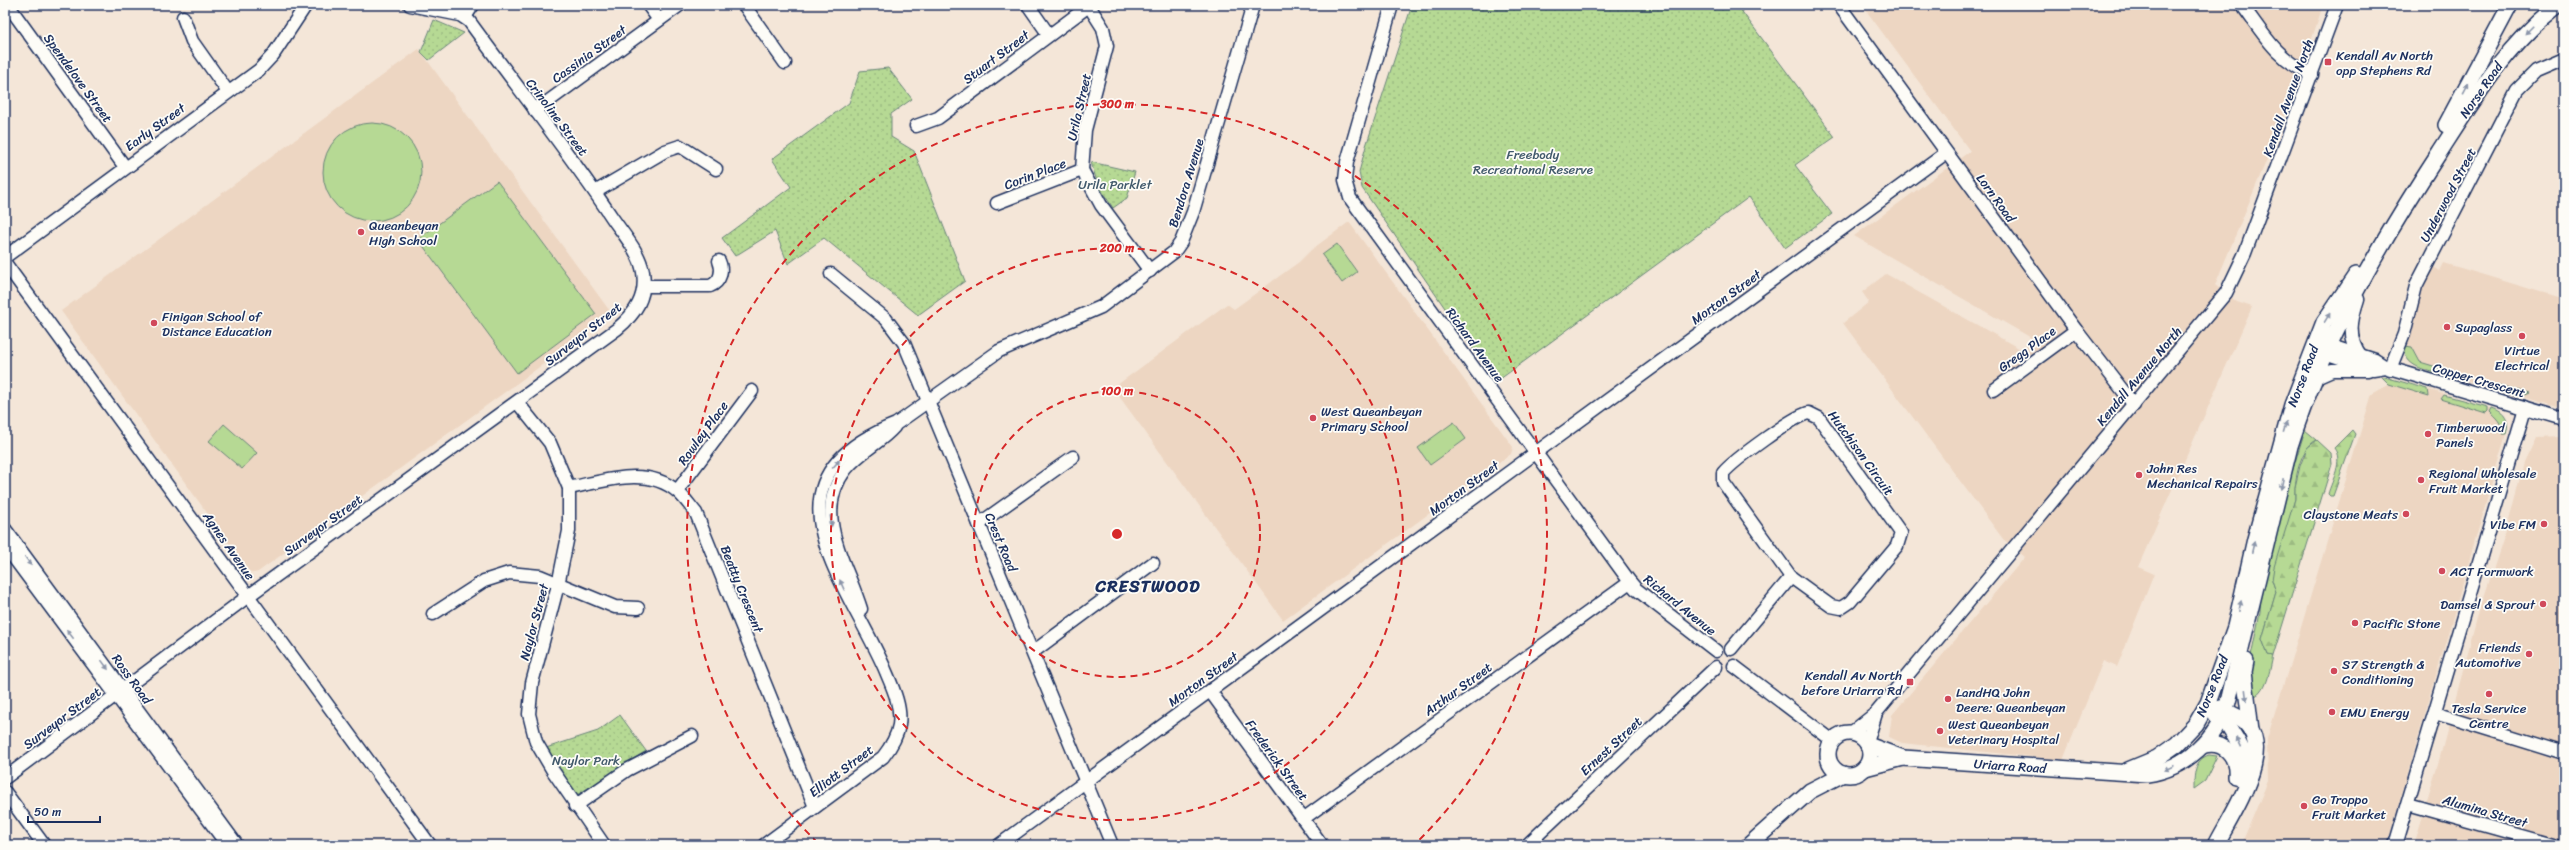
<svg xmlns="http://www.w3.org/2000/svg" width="2569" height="850" font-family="Sriracha,sans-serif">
<defs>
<pattern id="forest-firs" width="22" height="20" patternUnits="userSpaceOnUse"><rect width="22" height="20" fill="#b6d994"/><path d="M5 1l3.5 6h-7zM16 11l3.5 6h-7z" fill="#9cbb82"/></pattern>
<pattern id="park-dots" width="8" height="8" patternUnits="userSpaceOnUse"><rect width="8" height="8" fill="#b6d994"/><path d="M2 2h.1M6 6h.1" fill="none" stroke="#9cbb82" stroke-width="1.8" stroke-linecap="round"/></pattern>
</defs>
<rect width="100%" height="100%" fill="#f4e6d8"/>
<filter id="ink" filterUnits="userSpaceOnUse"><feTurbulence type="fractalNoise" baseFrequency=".025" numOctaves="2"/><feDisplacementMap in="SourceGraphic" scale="8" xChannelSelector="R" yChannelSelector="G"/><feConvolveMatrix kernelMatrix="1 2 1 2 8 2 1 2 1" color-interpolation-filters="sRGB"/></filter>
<g filter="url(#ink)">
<!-- built -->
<g fill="#edd6c2">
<polygon points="1862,5 2323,5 2293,96 2215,285 2237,302 2252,307 2138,567 2154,574 2117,667 2103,661 2063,760 1902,743 1889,737 1892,715 2025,557 2003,539 1843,323 1869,302 1862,292 1886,274 2022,350 2035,340 1854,236 1970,151"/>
<polygon points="419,49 612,314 258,572 254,573 249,571 61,311"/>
<polygon points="1349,222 1513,447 1511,454 1283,620 1113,388 1227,304 1234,309 1299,262 1311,250"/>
<polygon points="2444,263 2564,299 2564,410 2418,367 2410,363 2405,350 2418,296 2431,265 2440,271"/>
<polygon points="2390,378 2497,410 2505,417 2508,427 2387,845 2241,845 2268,781 2267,739 2372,394 2388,385"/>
<polygon points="2564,437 2564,845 2413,845 2440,757 2477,618 2506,531 2524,463 2536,438"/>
</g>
<!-- green -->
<g fill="#b6d994" stroke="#688479">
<circle cx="372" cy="172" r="49"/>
<polygon points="497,181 596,314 517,373 418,239"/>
<polygon points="1337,244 1357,272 1342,283 1322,255"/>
<path d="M 2405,346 L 2412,347 L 2420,362 L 2450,371 L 2443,375 C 2427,370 2402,367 2405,346 Z"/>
<polygon points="2381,376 2428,389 2429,396 2389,384"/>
<polygon points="2499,385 2529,394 2522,397 2497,390"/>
<polygon points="2444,395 2488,407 2488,411 2486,413 2441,399"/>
<path d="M 2492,408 C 2505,412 2510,421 2506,434 L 2503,434 C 2504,424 2496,418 2490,412 Z"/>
<polygon points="1454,422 1466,439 1430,465 1418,448"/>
<polygon points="224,424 257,453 242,469 209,441"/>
<path d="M 2305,430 L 2317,440 C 2299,448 2294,482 2295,499 L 2272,580 L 2276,592 L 2262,639 L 2268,655 L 2273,656 C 2270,668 2267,694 2252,697 L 2249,665 L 2260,613 L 2261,590 L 2287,488 Z"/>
<path d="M 2209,755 L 2217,756 L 2216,758 L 2205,781 L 2194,789 C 2194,776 2194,759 2209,755 Z"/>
</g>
<!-- forest -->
<g fill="url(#forest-firs)" stroke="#688479">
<path d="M 2352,430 L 2355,434 L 2333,496 L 2330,496 L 2328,494 C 2332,480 2344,461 2334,448 Z"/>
<polygon points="2317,440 2331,453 2332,464 2273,656 2268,655 2262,639 2276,592 2272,580 2274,567 2295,499 2295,487 2300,466 2307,448"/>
</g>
<!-- park -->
<g fill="url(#park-dots)" stroke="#688479">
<polygon points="1412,5 1737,5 1835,137 1795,165 1832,214 1785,248 1749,197 1496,382 1362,188 1359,172 1366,146"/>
<polygon points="434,20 464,33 429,60 421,52"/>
<polygon points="888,68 912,99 891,114 891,137 914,151 965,281 918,315 824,238 788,264 775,231 735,256 722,238 791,187 772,159 849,103 860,71"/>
<polygon points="1091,162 1135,172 1127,198 1113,208 1098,185"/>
<polygon points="620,715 646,751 577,795 546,748 598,731"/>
</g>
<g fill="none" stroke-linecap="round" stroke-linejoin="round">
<defs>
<g id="minor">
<polyline points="8,5 125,167"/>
<polyline points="648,5 659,20"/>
<polyline points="744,5 785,63"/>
<polyline points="1028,5 1049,35"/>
<polyline points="1392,5 1347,162 1345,180 1350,198 1630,582 1636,589 1716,651"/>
<polyline points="1839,5 2076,330 2134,405"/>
<path d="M 2242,5 C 2265,36 2276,58 2312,75"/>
<polyline points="1089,6 1103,28 1107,46 1085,130 1082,170 1101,205 1150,271"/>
<polyline points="183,17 192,41 228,92"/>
<polyline points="465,17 473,5"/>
<polyline points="535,111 680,5"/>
<polyline points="916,126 938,118 1090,5"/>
<polyline points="595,192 665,151 680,146 716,169"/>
<polyline points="997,203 1082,170"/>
<polyline points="5,257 259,70 273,55 306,5"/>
<polyline points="5,263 430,845"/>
<polyline points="831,274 886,319 904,343 1112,845"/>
<path d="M 644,286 L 710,286 C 721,282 723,270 719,261"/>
<path d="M 2358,299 C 2351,320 2347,337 2361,356"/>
<polyline points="2329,345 2375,360 2386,367 2564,420"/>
<polyline points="2325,353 2373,369 2386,367"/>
<polyline points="2390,369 2404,334 2416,286 2517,90 2536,71 2564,59"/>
<polyline points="2314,378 2332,370 2368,370"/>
<polyline points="1994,390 2076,330"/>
<polyline points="517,402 550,443 569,488 569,531 558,585 532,683 529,714 536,742 553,771 604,845"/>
<path d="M 1809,413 L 1819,418 L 1901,533 L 1897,546 L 1850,602 L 1841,608 L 1831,606 L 1791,577 L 1723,482 L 1723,473 C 1733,461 1795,415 1809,413 Z"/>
<path d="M 569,488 C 604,481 648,465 678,492 C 685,498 690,506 696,513 L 815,807"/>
<polyline points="677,491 752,391"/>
<polyline points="979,524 1073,457"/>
<polyline points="5,529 237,845"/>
<polyline points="5,546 225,842"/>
<path d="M 861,609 C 847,563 811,514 846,469 C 859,452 880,443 894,427"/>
<polyline points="433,614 484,581 509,573 540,576 615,607 638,608"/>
<polyline points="1731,649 1791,577"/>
<polyline points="1033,652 1153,563"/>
<polyline points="1734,666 1833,741"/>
<polyline points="1210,691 1322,845"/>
<polyline points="2435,713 2564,753"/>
<polyline points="1851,733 1876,713 2226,293 2245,253 2337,5"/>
<polyline points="1867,743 1876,713"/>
<path d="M 5,778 L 247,597 L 617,329 C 635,314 647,297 643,272 C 640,253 624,235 613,219 C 568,151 517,87 469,21 L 460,15 L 410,5"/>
<polyline points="5,792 44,845"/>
<polyline points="2408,804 2554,845"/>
<polyline points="575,806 627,770 692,736"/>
<polyline points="1303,819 1630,582"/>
<path d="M 764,845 L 883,757 C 890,748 897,737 899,725 C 902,705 891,684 884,667 C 844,577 755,479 896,424 L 999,351 L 1101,307 L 1174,252 L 1181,242 L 1193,212 L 1253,5"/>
<polyline points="999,845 1946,153"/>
<polyline points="1527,845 1716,667"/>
<polyline points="2395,845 2525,408"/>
</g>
<g id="major">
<polyline points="2446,125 2510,5"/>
<polyline points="2246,661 2244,672 2251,730"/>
<path d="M 2220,708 C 2228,737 2252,744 2242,779"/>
<path d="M 2216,716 L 2232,714 C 2286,737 2232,813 2216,845"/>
<circle cx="1849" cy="754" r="21"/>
<path d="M 1868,745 L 1903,758 L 2147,774 C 2186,769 2217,738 2228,702 L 2290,446 C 2323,341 2379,245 2439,153 C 2474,99 2507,44 2558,5"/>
<path d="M 2202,746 C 2223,739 2238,756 2236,776"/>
<polyline points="1865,768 1903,758"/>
<polyline points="2128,770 2157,758 2177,744 2196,724 2208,703 2235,627 2255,539 2292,405 2324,322 2356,275"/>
<polyline points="1749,845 1810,791 1843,774"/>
</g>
</defs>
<!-- minor casing -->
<use href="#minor" stroke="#1b2f5e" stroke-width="15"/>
<!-- major casing -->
<use href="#major" stroke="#1b2f5e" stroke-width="18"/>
<!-- minor -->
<use href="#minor" stroke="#fdfcf7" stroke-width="12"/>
<!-- major -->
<use href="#major" stroke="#fdfcf7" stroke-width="15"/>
</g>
<!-- one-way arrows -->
<defs><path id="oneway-solid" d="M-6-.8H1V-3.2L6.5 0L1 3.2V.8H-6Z"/></defs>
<g fill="#8c96aa">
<use href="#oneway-solid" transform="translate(2529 30) rotate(135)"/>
<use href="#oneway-solid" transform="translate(2466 88) rotate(-62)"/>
<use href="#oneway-solid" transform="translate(2327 318) rotate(-58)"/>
<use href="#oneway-solid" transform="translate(2285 427) rotate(-73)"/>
<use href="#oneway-solid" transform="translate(836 464) rotate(-50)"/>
<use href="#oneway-solid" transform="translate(2282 484) rotate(102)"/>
<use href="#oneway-solid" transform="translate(831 521) rotate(83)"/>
<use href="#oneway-solid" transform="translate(2253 547) rotate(-77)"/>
<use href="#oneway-solid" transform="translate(28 561) rotate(54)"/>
<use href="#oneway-solid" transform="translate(842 585) rotate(-114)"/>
<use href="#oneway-solid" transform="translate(2240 606) rotate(-78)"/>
<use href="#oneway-solid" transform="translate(70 634) rotate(-127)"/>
<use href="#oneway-solid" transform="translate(105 665) rotate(54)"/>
<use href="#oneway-solid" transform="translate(2246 695) rotate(83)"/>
<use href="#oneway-solid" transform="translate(2239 742) rotate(-115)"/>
<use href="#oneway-solid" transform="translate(2169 768) rotate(156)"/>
</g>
</g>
<!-- distance rings -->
<g fill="none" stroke="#d62828" stroke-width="2" stroke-dasharray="7 5">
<circle cx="1117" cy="534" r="143"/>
<circle cx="1117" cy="534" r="286"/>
<path d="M818 843A430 430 0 1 1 1416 843"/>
</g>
<!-- markers -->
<g fill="#d1495b" stroke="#fdfcf7" stroke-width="1.5">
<rect x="2324" y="58" width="8" height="8" rx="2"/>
<circle cx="361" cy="232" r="4"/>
<circle cx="154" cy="323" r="4"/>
<circle cx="2447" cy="327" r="4"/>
<circle cx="2522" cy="336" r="4"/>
<circle cx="1313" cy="418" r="4"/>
<circle cx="2428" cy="434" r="4"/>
<circle cx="2139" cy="475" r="4"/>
<circle cx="2421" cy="480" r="4"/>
<circle cx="2406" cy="514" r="4"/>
<circle cx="2544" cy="524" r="4"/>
<circle cx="2442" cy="571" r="4"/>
<circle cx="2543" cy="604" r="4"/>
<circle cx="2355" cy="623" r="4"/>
<circle cx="2529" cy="654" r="4"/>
<circle cx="2334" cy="671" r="4"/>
<rect x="1906" y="678" width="8" height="8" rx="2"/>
<circle cx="2489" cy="694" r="4"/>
<circle cx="1948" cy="699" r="4"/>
<circle cx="2332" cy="712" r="4"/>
<circle cx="1940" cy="731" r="4"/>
<circle cx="2304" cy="806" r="4"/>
</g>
<g text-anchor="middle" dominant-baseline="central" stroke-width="3.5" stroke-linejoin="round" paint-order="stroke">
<!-- street labels -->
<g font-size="13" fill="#1b2f5e" stroke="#fdfcf7">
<text transform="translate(589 54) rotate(-36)">Cassinia Street</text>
<text transform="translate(996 57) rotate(-37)">Stuart Street</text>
<text transform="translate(78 78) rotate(54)">Spendelove Street</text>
<text transform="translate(2481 90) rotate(-55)">Norse Road</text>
<text transform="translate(2288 98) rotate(-70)">Kendall Avenue North</text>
<text transform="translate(1079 107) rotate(-77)">Urila Street</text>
<text transform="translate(557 117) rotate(53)">Crinoline Street</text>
<text transform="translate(155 127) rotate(-36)">Early Street</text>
<text transform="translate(1035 174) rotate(-21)">Corin Place</text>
<text transform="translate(1186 183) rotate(-73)">Bendora Avenue</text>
<text transform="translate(2448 195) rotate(-62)">Underwood Street</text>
<text transform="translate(1996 198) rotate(54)">Lorn Road</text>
<text transform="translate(1726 297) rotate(-36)">Morton Street</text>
<text transform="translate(583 334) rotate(-38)">Surveyor Street</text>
<text transform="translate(1475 345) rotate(54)">Richard Avenue</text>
<text transform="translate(2027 349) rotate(-36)">Gregg Place</text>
<text transform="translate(2139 376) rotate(-50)">Kendall Avenue North</text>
<text transform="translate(2303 376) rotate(-69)">Norse Road</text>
<text transform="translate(2479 380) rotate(16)">Copper Crescent</text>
<text transform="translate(703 433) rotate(-54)">Rowley Place</text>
<text transform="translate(1861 453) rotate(54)">Hutchison Circuit</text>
<text transform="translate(1464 488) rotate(-36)">Morton Street</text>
<text transform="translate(323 525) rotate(-36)">Surveyor Street</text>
<text transform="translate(1001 542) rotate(67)">Crest Road</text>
<text transform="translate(229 546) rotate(55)">Agnes Avenue</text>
<text transform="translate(742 589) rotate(68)">Beatty Crescent</text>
<text transform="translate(1680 605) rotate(39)">Richard Avenue</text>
<text transform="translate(534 622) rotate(-75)">Naylor Street</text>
<text transform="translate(132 679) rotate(54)">Ross Road</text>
<text transform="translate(1203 679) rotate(-36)">Morton Street</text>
<text transform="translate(2212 686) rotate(-68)">Norse Road</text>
<text transform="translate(1458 689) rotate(-36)">Arthur Street</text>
<text transform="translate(62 718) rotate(-37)">Surveyor Street</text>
<text transform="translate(1611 746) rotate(-43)">Ernest Street</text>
<text transform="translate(1277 760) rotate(54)">Frederick Street</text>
<text transform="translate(2010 766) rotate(4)">Uriarra Road</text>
<text transform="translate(841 771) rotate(-37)">Elliott Street</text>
<text transform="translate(2485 811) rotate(16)">Alumina Street</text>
</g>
<!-- poi labels -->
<g font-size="13" fill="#1b2f5e" stroke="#fdfcf7" text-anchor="start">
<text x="2336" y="55">Kendall Av North<tspan x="2336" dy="15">opp Stephens Rd</tspan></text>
<text x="369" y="225">Queanbeyan<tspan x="369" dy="15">High School</tspan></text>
<text x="162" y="316">Finigan School of<tspan x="162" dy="15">Distance Education</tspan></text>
<text x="2455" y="327">Supaglass</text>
<text x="2522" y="350" text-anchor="middle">Virtue<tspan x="2522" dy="15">Electrical</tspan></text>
<text x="1321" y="411">West Queanbeyan<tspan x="1321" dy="15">Primary School</tspan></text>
<text x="2436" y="427">Timberwood<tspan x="2436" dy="15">Panels</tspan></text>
<text x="2147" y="468">John Res<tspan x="2147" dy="15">Mechanical Repairs</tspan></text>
<text x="2429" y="473">Regional Wholesale<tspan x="2429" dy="15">Fruit Market</tspan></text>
<text x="2398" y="514" text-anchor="end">Claystone Meats</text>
<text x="2536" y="524" text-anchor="end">Vibe FM</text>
<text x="2450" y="571">ACT Formwork</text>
<text x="2535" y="604" text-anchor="end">Damsel &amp; Sprout</text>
<text x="2363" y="623">Pacific Stone</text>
<text x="2521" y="647" text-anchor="end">Friends<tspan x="2521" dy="15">Automotive</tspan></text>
<text x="2342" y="664">S7 Strength &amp;<tspan x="2342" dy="15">Conditioning</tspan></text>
<text x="1902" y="675" text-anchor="end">Kendall Av North<tspan x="1902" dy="15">before Uriarra Rd</tspan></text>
<text x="1956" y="692">LandHQ John<tspan x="1956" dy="15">Deere: Queanbeyan</tspan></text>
<text x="2489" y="708" text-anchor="middle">Tesla Service<tspan x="2489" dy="15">Centre</tspan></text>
<text x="2340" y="712">EMU Energy</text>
<text x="1948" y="724">West Queanbeyan<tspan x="1948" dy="15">Veterinary Hospital</tspan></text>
<text x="2312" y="799">Go Troppo<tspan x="2312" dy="15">Fruit Market</tspan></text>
</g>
<!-- park labels -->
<g font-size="13" fill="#425a6c" stroke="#fdfcf7">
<text x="1533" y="154">Freebody<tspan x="1533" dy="15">Recreational Reserve</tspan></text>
<text x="1115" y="184">Urila Parklet</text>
<text x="586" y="760">Naylor Park</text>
</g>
<!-- district labels -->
<g font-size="17" font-weight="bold" letter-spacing="1" fill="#1b2f5e" stroke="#fdfcf7">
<text x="1148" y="586">CRESTWOOD</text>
</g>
</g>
<circle cx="1117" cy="534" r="6" fill="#d62828" stroke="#fdfcf7" stroke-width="2"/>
<g font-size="12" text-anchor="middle" font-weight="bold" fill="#d62828" stroke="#fdfcf7" stroke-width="3.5" stroke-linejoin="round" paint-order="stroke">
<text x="1117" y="108">300 m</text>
<text x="1117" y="252">200 m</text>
<text x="1117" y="395">100 m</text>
</g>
<!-- margin -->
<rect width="2569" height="850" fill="none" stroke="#fdfcf7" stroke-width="20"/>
<rect x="10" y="10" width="2549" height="830" fill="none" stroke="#1b2f5e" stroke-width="1.5" filter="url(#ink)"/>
<!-- scale -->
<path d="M28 816v6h72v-6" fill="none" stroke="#1b2f5e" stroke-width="2"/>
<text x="34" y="816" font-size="12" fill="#1b2f5e" stroke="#fdfcf7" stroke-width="3" paint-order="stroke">50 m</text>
</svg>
